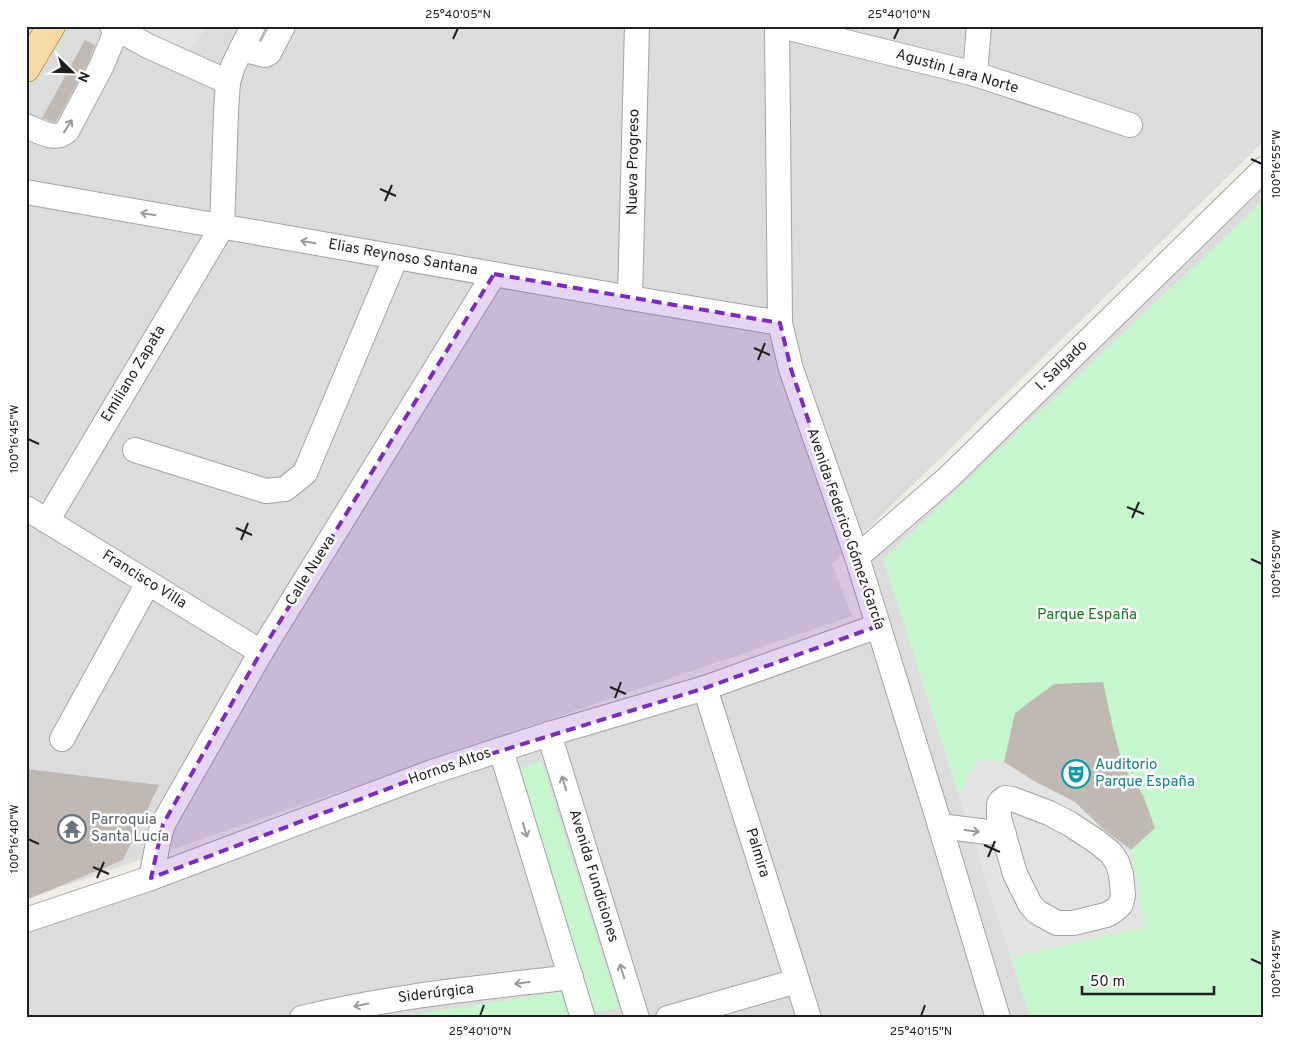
<svg xmlns="http://www.w3.org/2000/svg" width="1290" height="1044" font-family="Overpass,sans-serif">
<rect width="100%" height="100%" fill="#efede6"/>
<!-- residential -->
<g fill="#dddcdc">
<polygon points="26,26 1264,26 1264,141 832,564 852,616 26,899"/>
<polygon points="1264,166 1264,1018 26,1018 26,925 878,626 857,557"/>
</g>
<!-- park -->
<g fill="#c6f6ce">
<polygon points="1264,200 1264,1018 1030,1018 883,559"/>
<polygon points="541,761 619,1008 590,1013 518,769"/>
<polygon points="561,992 570,1017 389,1018"/>
</g>
<!-- parking -->
<g fill="#e3e3e3">
<polygon points="139,26 196,26 204,31 188,52"/>
<polygon points="980,758 1004,762 1075,802 1104,830 1131,850 1145,927 1011,957 958,792 965,789 967,775"/>
</g>
<!-- building -->
<g fill="#c0b9b3">
<polygon points="85,40 95,45 89,61 56,122 50,121 42,118"/>
<polygon points="1103,682 1113,728 1123,766 1143,795 1155,828 1131,850 1103,829 1075,802 1036,782 1004,762 1015,713 1054,684"/>
<polygon points="26,769 159,785 123,860 26,900"/>
</g>
<g fill="none" stroke-linecap="round" stroke-linejoin="round">
<defs>
<g id="minor">
<polyline points="112,26 148,46 228,82 233,66 253,26"/>
<polyline points="777,26 780,323 791,369 857,557 935,809 998,1018"/>
<polyline points="781,26 975,74 1130,125"/>
<polyline points="241,49 265,55 269,53 283,26"/>
<polyline points="975,74 979,26"/>
<path d="M 26,126 C 39,131 55,142 67,131 L 101,67 L 117,29"/>
<polyline points="26,192 630,298 780,323"/>
<polyline points="630,298 637,26"/>
<polyline points="135,450 266,491 285,489 305,473 396,257"/>
<polyline points="26,508 261,652"/>
<polyline points="47,521 222,227 226,112 228,82"/>
<polyline points="857,557 948,478 1264,169"/>
<polyline points="705,688 809,1018"/>
<polyline points="549,734 637,1018"/>
<polyline points="62,739 148,583"/>
<polyline points="501,750 583,1018"/>
<polygon points="1005,798 1012,799 1049,813 1070,824 1096,841 1111,853 1117,862 1121,874 1123,895 1121,904 1117,908 1112,912 1106,915 1073,923 1057,923 1037,912 1030,904 1015,874 999,818 999,804 1001,801"/>
<polyline points="940,826 1004,834"/>
<polyline points="151,878 159,838 163,824 261,652 494,274"/>
<polyline points="26,920 151,878 432,772 549,734 705,688 878,626"/>
<path d="M 302,1018 C 390,996 481,988 571,977"/>
<polyline points="668,1018 797,981"/>
</g>
<polyline id="major" points="26,68 51,26"/>
</defs>
<!-- minor casing -->
<use href="#minor" stroke="#a3a3a3" stroke-width="26"/>
<!-- major casing -->
<use href="#major" stroke="#916e09" stroke-width="29"/>
<!-- minor -->
<use href="#minor" stroke="#fff" stroke-width="24"/>
<!-- major -->
<use href="#major" stroke="#f6d9a4" stroke-width="28"/>
</g>
<!-- one-way arrows -->
<defs><path id="oneway-shaft" d="M-6 0H5M1.5-3L5.5 0L1.5 3" fill="none" stroke-width="1.6" stroke-linecap="round" stroke-linejoin="round" transform="scale(1.25)"/></defs>
<g stroke="#9a9a9a">
<use href="#oneway-shaft" transform="translate(68 126) rotate(-58)"/>
<use href="#oneway-shaft" transform="translate(148 214) rotate(-170)"/>
<use href="#oneway-shaft" transform="translate(308 242) rotate(-170)"/>
<use href="#oneway-shaft" transform="translate(564 783) rotate(-107)"/>
<use href="#oneway-shaft" transform="translate(525 830) rotate(73)"/>
<use href="#oneway-shaft" transform="translate(972 831) rotate(7)"/>
<use href="#oneway-shaft" transform="translate(622 971) rotate(-107)"/>
<use href="#oneway-shaft" transform="translate(522 983) rotate(173)"/>
<use href="#oneway-shaft" transform="translate(361 1005) rotate(169)"/>
</g>
<!-- marked area -->
<path fill="#7b2cbf" fill-opacity="0.2" stroke="#7b2cbf" stroke-width="4" stroke-dasharray="10 6" stroke-linejoin="round" d="M 494,274 L 780,323 L 791,369 L 878,626 L 705,688 L 432,772 L 151,878 L 163,824 L 261,652 Z"/>
<!-- ticks -->
<path fill="none" stroke="#1f1f1f" stroke-width="2" d="M 453,39 L 458,28M 894,39 L 899,28M 1251,159 L 1262,164M 380,189 L 396,196M 385,201 L 392,185M 754,348 L 770,355M 758,360 L 765,343M 28,439 L 39,444M 1127,507 L 1144,514M 1132,518 L 1139,502M 236,528 L 252,535M 241,540 L 248,523M 1251,559 L 1262,564M 610,687 L 626,694M 615,698 L 621,682M 28,839 L 39,844M 984,845 L 1000,852M 988,857 L 995,841M 93,867 L 109,874M 97,878 L 104,862M 1251,959 L 1262,964M 480,1016 L 484,1005M 921,1016 L 925,1005"/>
<!-- icons -->
<defs>
<symbol id="theatre-ring" viewBox="-11 -11 22 22"><circle r="9.5" fill="#fff" stroke="#0f9aa8" stroke-width="1.5"/><path d="M-5-5.5Q0-4 5-5.5V0Q5 5 0 6Q-5 5-5 0ZM-3.3-2.5H-1v1.5H-3.3ZM1-2.5H3.3v1.5H1ZM-2.8 1Q0 5.5 2.8 1Z" fill="#0f9aa8"/></symbol>
<symbol id="temple-ring" viewBox="-11 -11 22 22"><circle r="9.5" fill="#fff" stroke="#6b7280" stroke-width="1.5"/><path d="M0-6L5-2H3V0L6.5 2.5H4V6H1.5V3h-3V6H-4V2.5H-6.5L-3 0V-2H-5Z" fill="#6b7280"/></symbol>
</defs>
<g fill-rule="evenodd">
<use href="#theatre-ring" x="1060" y="758" width="32" height="32"/>
<use href="#temple-ring" x="56" y="813" width="32" height="32"/>
</g>
<g text-anchor="middle" dominant-baseline="central" stroke-width="5" stroke-linejoin="round" paint-order="stroke">
<!-- street labels -->
<g font-size="15" fill="#1f1f1f" stroke="#fff">
<text transform="translate(957 72) rotate(16)">Agustin Lara Norte</text>
<text transform="translate(634 162) rotate(-89)">Nueva Progreso</text>
<text transform="translate(403 258) rotate(10)">Elias Reynoso Santana</text>
<text transform="translate(1062 366) rotate(-44)">I. Salgado</text>
<text transform="translate(134 374) rotate(-59)">Emiliano Zapata</text>
<text transform="translate(845 529) rotate(71)">Avenida Federico Gómez García</text>
<text transform="translate(311 571) rotate(-58)">Calle Nueva</text>
<text transform="translate(144 580) rotate(32)">Francisco Villa</text>
<text transform="translate(450 767) rotate(-19)">Hornos Altos</text>
<text transform="translate(757 853) rotate(73)">Palmira</text>
<text transform="translate(593 876) rotate(73)">Avenida Fundiciones</text>
<text transform="translate(436 994) rotate(-7)">Siderúrgica</text>
</g>
<!-- park labels -->
<g font-size="15" fill="#137823" stroke="#fff">
<text x="1087" y="615">Parque España</text>
</g>
<!-- culture labels -->
<g font-size="15" fill="#0d838f" stroke="#fff" text-anchor="start">
<text x="1095" y="765">Auditorio<tspan x="1095" dy="17">Parque España</tspan></text>
</g>
<!-- worship labels -->
<g font-size="15" fill="#5b616d" stroke="#fff" text-anchor="start">
<text x="91" y="820">Parroquia<tspan x="91" dy="17">Santa Lucía</tspan></text>
</g>
</g>
<!-- border -->
<rect width="1290" height="1044" fill="none" stroke="#ffffff" stroke-width="55"/>
<!-- north arrow -->
<g transform="translate(72 72) rotate(113)" stroke="#ffffff" stroke-width="4" paint-order="stroke">
<path d="M0-4L9 19L0 12L-9 19Z" fill="#1f1f1f"/>
<text y="-8" font-size="14" font-weight="bold" text-anchor="middle" fill="#1f1f1f">N</text>
</g>
<!-- scale -->
<path d="M1082 986v8h132v-8" fill="none" stroke="#1f1f1f" stroke-width="2.5"/>
<text x="1090" y="986" font-size="15" fill="#1f1f1f" stroke="#ffffff" stroke-width="4" paint-order="stroke">50 m</text>
<rect x="28" y="28" width="1234" height="988" fill="none" stroke="#1f1f1f" stroke-width="2"/>
<g font-size="12" text-anchor="middle" fill="#1f1f1f">
<text x="458" y="18">25°40'05"N</text>
<text x="899" y="18">25°40'10"N</text>
<text transform="translate(1276 164) rotate(-90)" y="4">100°16'55"W</text>
<text transform="translate(14 439) rotate(-90)" y="4">100°16'45"W</text>
<text transform="translate(1276 564) rotate(-90)" y="4">100°16'50"W</text>
<text transform="translate(14 839) rotate(-90)" y="4">100°16'40"W</text>
<text transform="translate(1276 964) rotate(-90)" y="4">100°16'45"W</text>
<text x="480" y="1035">25°40'10"N</text>
<text x="921" y="1035">25°40'15"N</text>
</g>
</svg>
